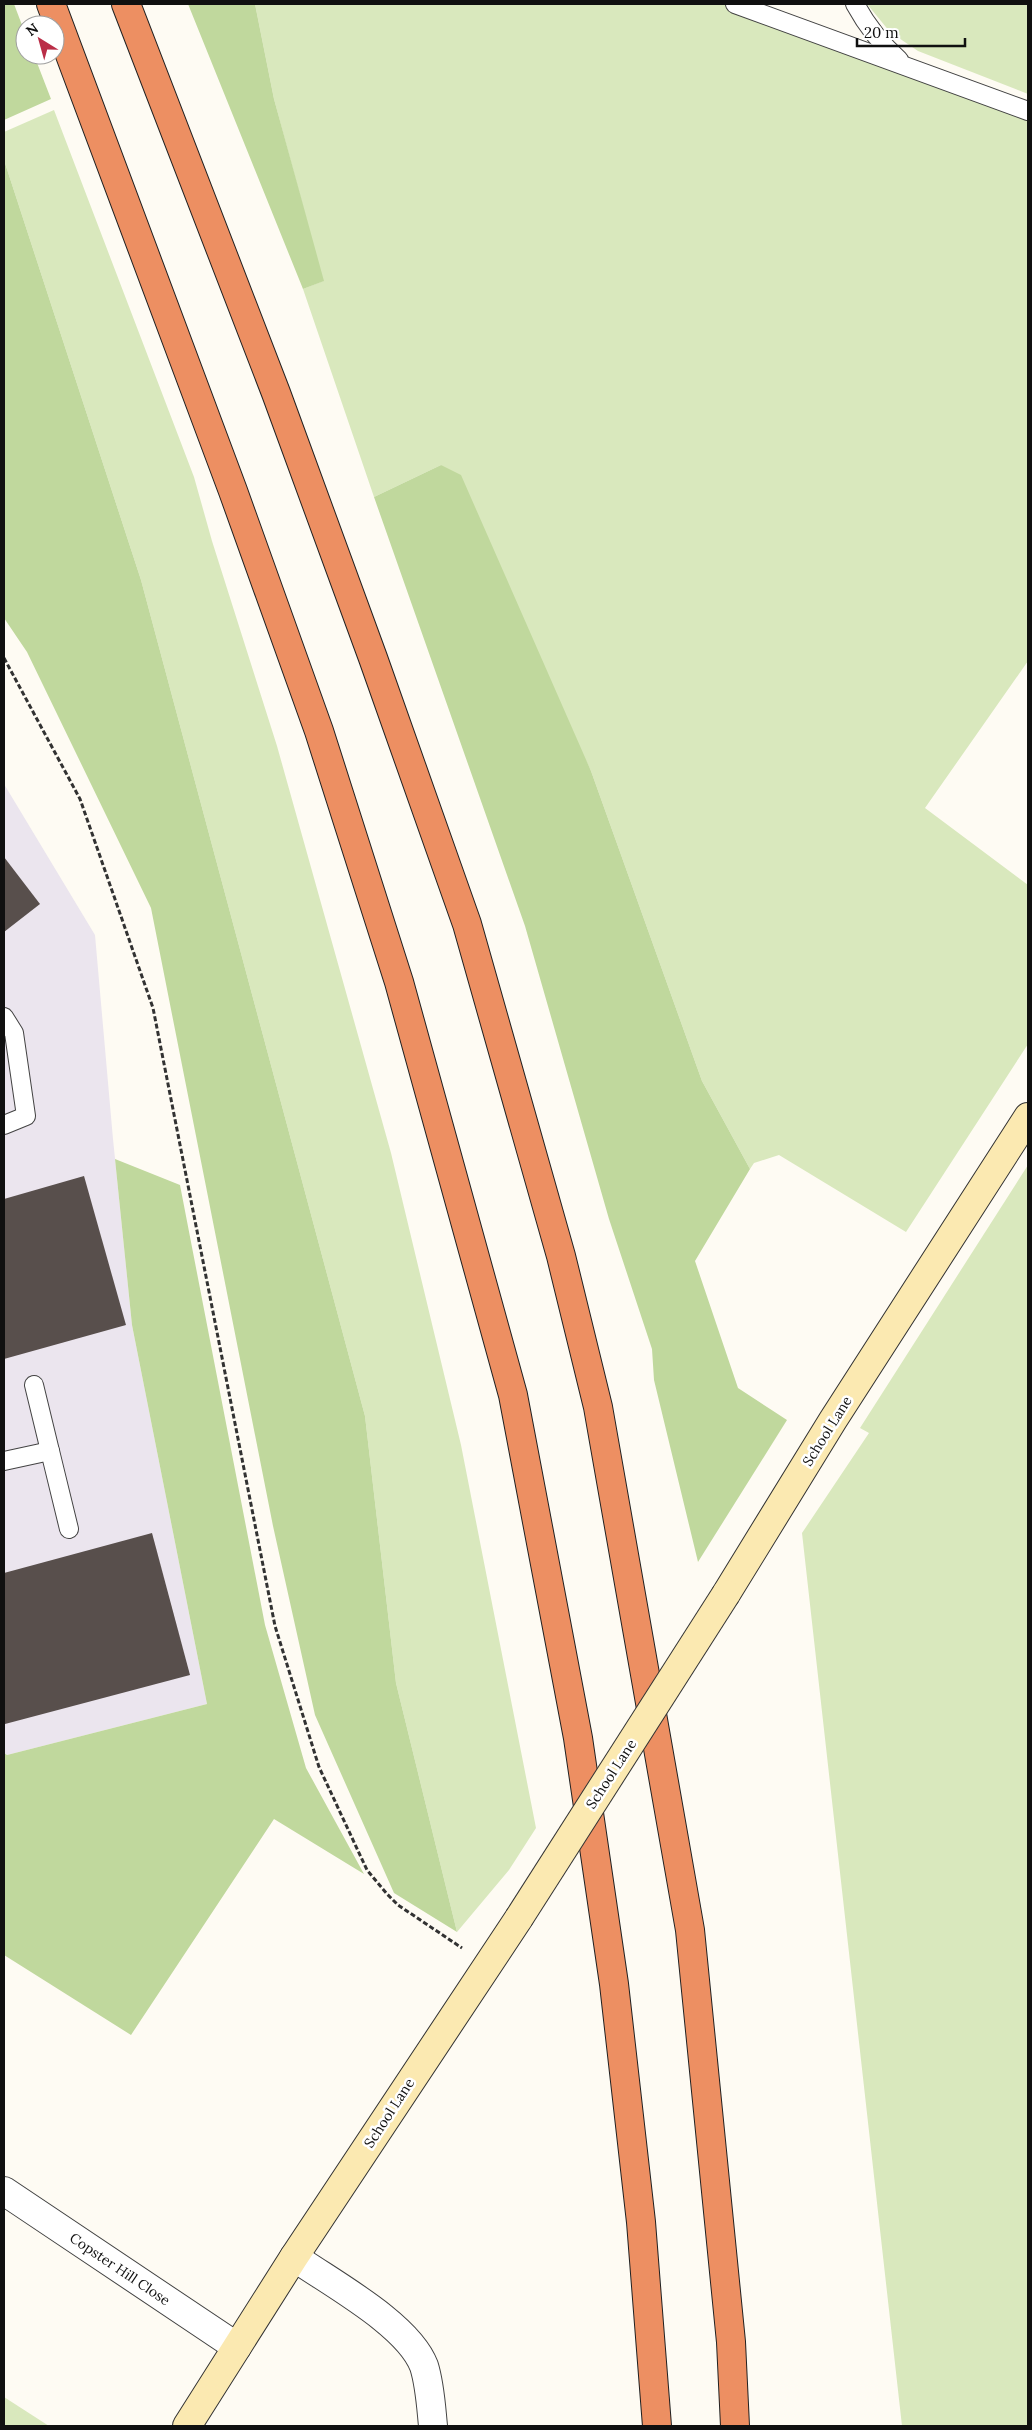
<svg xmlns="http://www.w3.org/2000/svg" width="1032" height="2430" font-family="Lora,serif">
<rect width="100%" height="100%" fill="#fefbf3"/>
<!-- industrial -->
<polygon fill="#ebe5ee" points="4,784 95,935 113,1139 132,1325 207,1704 7,1755 4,1753"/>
<!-- green -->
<g fill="#d9e8bd">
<polygon points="255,4 723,4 1028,116 1028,661 925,808 1028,885 1028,1044 906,1232 779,1155 754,1163 750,1169 702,1081 591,771 441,465 374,497 303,289 323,281 274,99"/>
<polygon points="867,4 1028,4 1028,94 918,51 890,32"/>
<polygon points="54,110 194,477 212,541 277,746 391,1153 461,1445 536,1828 509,1870 457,1932 396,1683 365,1416 141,580 4,160 4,132"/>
<polygon points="1028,1165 1028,2426 902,2426 802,1533 869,1433 860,1428"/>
<polygon points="4,2397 49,2426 4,2426"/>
</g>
<!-- forest -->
<g fill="#c0d89d">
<polygon points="4,4 14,4 25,33 25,55 34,55 51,99 4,120"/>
<polygon points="188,4 255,4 274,99 324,281 303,289"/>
<polygon points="4,160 141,580 365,1416 396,1683 457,1932 394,1893 315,1715 273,1526 151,908 27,652 4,618"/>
<polygon points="441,465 461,475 591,771 702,1081 750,1169 695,1261 738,1388 787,1420 698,1562 654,1380 652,1349 609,1219 525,926 374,497"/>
<polygon points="115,1159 180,1185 265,1625 306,1768 364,1874 274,1819 131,2035 4,1955 4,1753 7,1755 207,1704 132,1325"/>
</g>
<!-- building -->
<g fill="#584f4c">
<polygon points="4,857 40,904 4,932"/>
<polygon points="84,1176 126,1325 4,1359 4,1199"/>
<polygon points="152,1533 190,1675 5,1724 4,1573"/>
</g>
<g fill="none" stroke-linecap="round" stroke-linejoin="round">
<defs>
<g id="lane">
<polyline points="735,4 1028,111"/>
<path d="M 855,4 C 867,26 880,43 899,60"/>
<polyline points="4,1017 14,1033 26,1116 4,1125"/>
<polyline points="50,1451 69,1529"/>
<polyline points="4,1461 50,1451 34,1385"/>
</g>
<g id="street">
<polyline points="4,2191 237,2347"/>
<path d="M 294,2257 C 331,2283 408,2324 424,2366 C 430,2385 431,2406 433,2426"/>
</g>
<g id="secondary">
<polyline points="726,1594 833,1420 1028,1117"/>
<polyline points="187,2426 294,2257 519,1918"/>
</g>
<g id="highway">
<polyline points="51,4 233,491 319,731 399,982 513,1395 578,1738 614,1984 641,2222 657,2426"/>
<polyline points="126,4 276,393 373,658 467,924 561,1256 598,1407 690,1930 731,2342 735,2426"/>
</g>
</defs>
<!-- lane casing -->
<use href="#lane" stroke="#434343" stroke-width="20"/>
<!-- street casing -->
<use href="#street" stroke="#434343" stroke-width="30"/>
<!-- secondary casing -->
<use href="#secondary" stroke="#323232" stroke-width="30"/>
<!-- highway casing -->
<use href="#highway" stroke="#212121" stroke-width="30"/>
<!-- path -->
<polyline stroke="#323232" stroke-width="3" stroke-dasharray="5 2.5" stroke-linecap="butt" points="4,658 80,799 153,1008 275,1626 319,1767 367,1870 387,1894 398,1905 462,1948"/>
<!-- lane -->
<use href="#lane" stroke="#fff" stroke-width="18"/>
<!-- street -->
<use href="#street" stroke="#fff" stroke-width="28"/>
<!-- secondary -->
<use href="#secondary" stroke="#fbe9b1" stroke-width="28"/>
<!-- highway -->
<use href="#highway" stroke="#ed8f62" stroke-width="28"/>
<defs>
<polyline id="secondary-bridge" points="519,1918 726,1594"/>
</defs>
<!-- secondary-bridge casing -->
<use href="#secondary-bridge" stroke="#323232" stroke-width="30" stroke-linecap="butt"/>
<!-- secondary-bridge -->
<use href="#secondary-bridge" stroke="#fbe9b1" stroke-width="28"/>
</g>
<g text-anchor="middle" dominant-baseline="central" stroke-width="5" stroke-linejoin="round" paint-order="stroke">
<!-- street labels -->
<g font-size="14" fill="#101010" stroke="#fff">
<text transform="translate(827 1431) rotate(-58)">School Lane</text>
<text transform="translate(611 1774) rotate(-57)">School Lane</text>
<text transform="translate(389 2113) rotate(-57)">School Lane</text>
<text transform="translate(120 2269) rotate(34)">Copster Hill Close</text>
</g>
</g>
<!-- border -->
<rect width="1032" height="2430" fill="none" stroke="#101010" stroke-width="10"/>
<!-- north arrow -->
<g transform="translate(40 40) rotate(323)"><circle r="24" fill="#ffffff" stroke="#9f9f9f"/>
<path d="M0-4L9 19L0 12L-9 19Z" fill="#ba2d47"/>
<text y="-8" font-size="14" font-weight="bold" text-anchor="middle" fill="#101010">N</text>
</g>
<!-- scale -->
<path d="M857 38v8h108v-8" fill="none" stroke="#101010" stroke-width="2.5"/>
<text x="864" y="38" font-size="15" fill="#101010" stroke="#ffffff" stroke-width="4" paint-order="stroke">20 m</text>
</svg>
